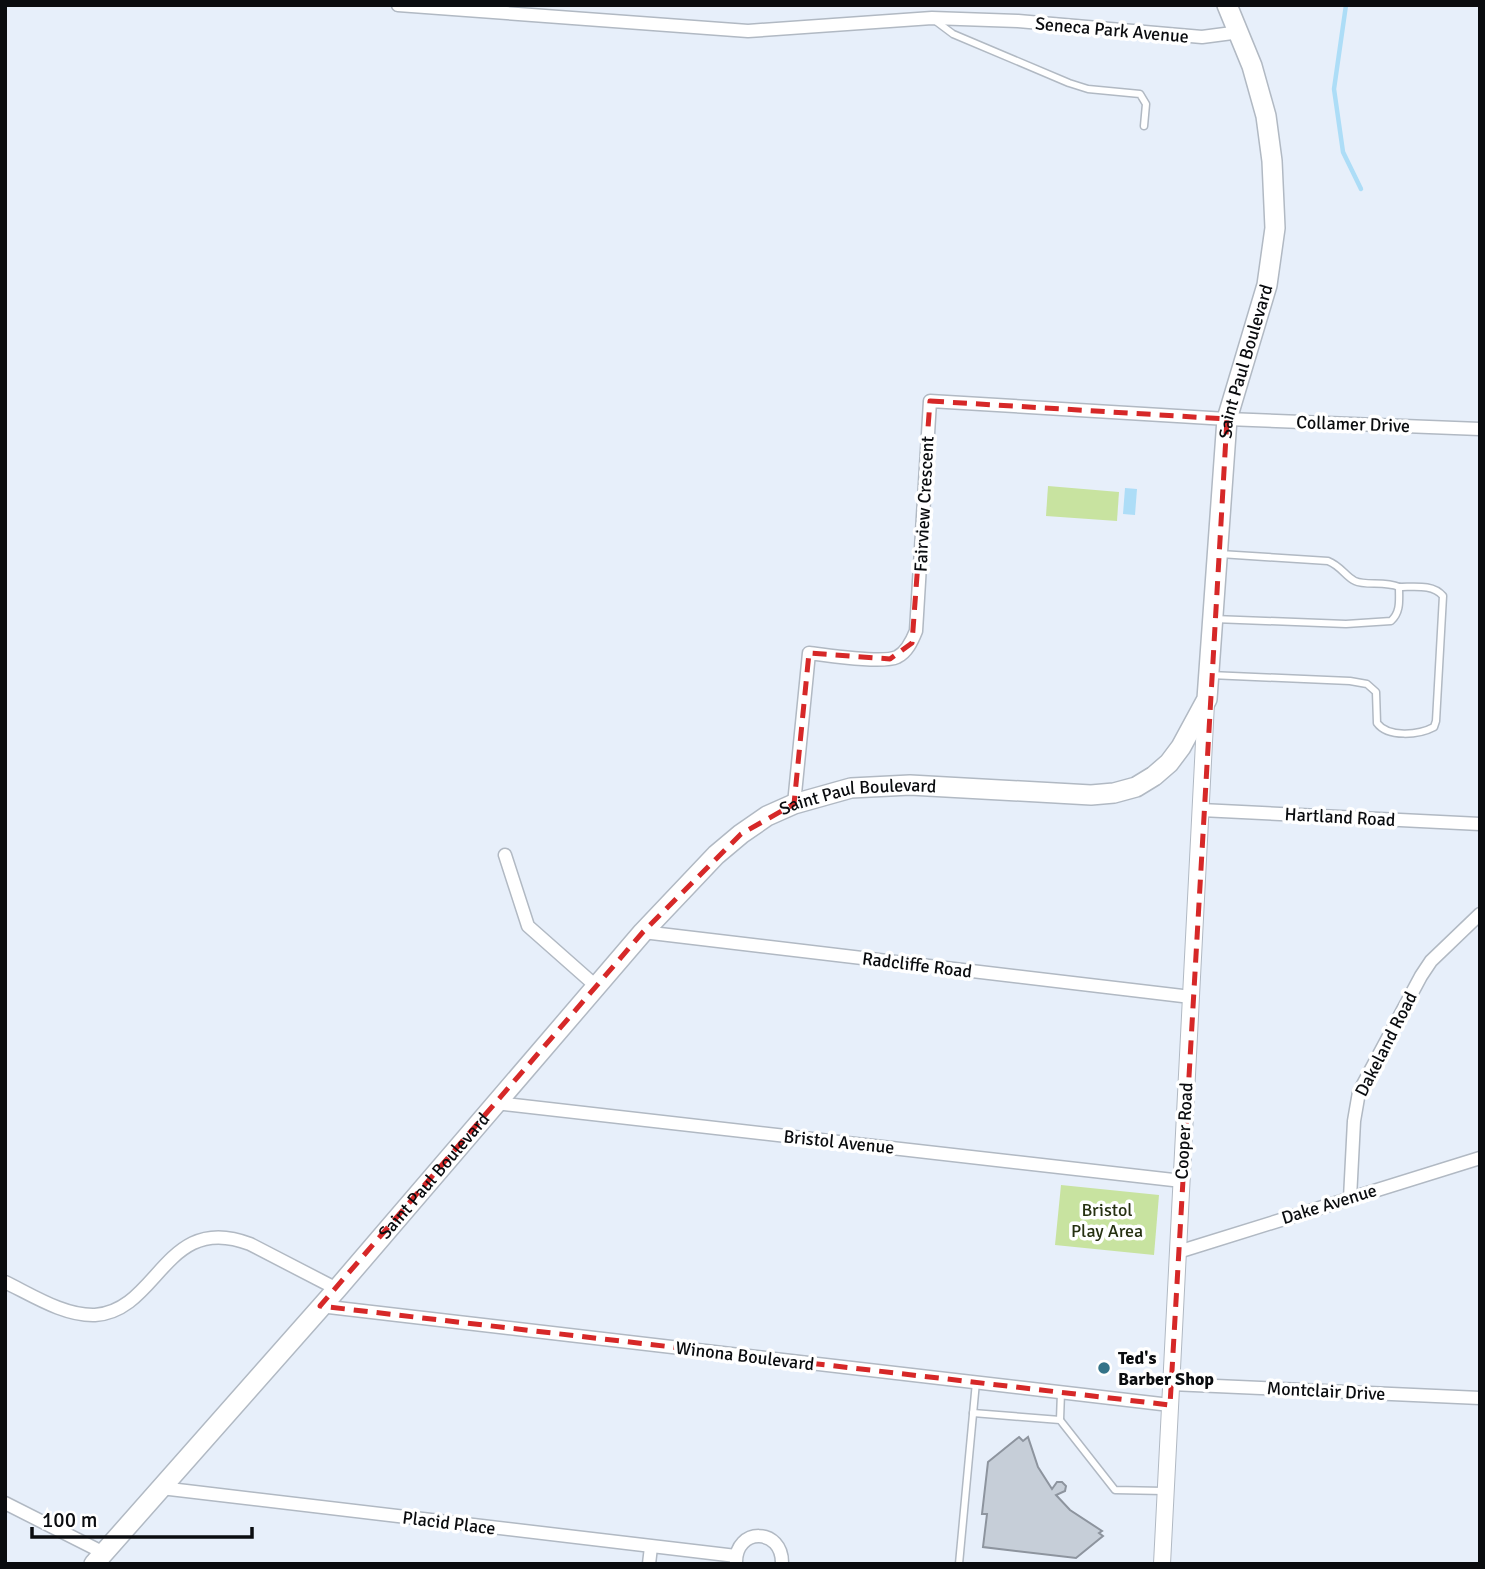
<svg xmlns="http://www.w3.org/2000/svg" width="1485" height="1569" font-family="Signika,sans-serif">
<rect width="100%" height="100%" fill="#e7effa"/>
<!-- green -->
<g fill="#c8e3a0">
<polygon points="1048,486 1119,492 1117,521 1046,516"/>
<polygon points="1061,1185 1159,1195 1154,1255 1055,1245"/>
</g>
<!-- water -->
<polygon fill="#adddf7" points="1125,488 1137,489 1135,515 1123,514"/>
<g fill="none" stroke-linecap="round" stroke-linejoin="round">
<!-- stream -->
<polyline stroke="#adddf7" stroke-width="4.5" points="1346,5 1334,89 1343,152 1361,189"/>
</g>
<!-- building -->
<polygon fill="#c6ced8" stroke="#8d949e" stroke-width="2" points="1019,1437 1023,1441 1028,1437 1038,1467 1052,1489 1057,1482 1062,1482 1066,1486 1065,1491 1056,1495 1070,1510 1102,1531 1099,1533 1103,1536 1076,1558 983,1547 987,1514 982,1514 988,1462"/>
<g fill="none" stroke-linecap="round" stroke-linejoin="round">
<defs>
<g id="service">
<polyline points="933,19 953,34 1069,83 1088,89 1140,94 1146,104 1144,126"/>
<path d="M 1214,619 L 1346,624 L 1391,621 C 1401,612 1399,600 1399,587 C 1385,581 1365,586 1355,581 C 1346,577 1341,566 1328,561 L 1220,554"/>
<path d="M 1210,675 L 1350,681 L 1367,684 L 1376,692 L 1377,723 C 1388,738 1419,735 1434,727 L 1436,721 L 1443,596 C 1433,584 1415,587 1399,587"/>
<polyline points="973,1413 1060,1420 1115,1490 1164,1491"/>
<polyline points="1060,1420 1061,1392"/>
<polyline points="959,1564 976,1382"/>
</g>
<g id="minor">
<polyline points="398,5 748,31 932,18 1018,21 1202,37 1240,32"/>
<path d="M 794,804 L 809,653 C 827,655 882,664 897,657 C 907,652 912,641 916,631 L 930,401 L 1227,419 L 1480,429"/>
<polyline points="1201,810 1480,824"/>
<polyline points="505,855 528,926 597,987"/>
<polyline points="643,932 1191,997"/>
<polyline points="496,1103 1182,1181"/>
<polyline points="1350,1198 1354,1121 1359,1092 1421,976 1431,961 1480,914"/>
<polyline points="1178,1252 1480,1158"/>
<path d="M 5,1282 C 32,1295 64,1316 95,1315 C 159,1311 165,1211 250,1244 L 337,1289"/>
<polyline points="320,1306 1170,1405"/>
<polyline points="1171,1384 1480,1398"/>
<polyline points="161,1488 736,1556"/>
<polyline points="5,1503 104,1553"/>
<path d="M 736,1563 C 735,1527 783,1527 782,1564"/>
<polyline points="649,1564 651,1547"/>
</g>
<polyline id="tertiary" points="1162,1564 1206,703"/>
<g id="secondary">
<path id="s1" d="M 94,1564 L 337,1289 L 643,932 L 716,855 L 741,834 L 767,816 L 794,804 L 851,788 L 910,785 L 1091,795 L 1114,793 L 1136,787 L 1154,776 L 1169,763 L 1181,747 L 1207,699 L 1227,419 L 1267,285 L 1275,228 L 1272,161 L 1266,116 L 1252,66 L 1227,5"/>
</g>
</defs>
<!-- service casing -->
<use href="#service" stroke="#b1b9c3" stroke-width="9"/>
<!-- minor casing -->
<use href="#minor" stroke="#b1b9c3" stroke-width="15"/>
<!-- tertiary casing -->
<use href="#tertiary" stroke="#b1b9c3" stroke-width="18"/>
<!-- secondary casing -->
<use href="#secondary" stroke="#b1b9c3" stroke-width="22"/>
<!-- service -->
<use href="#service" stroke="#fff" stroke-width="6"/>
<!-- minor -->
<use href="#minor" stroke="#fff" stroke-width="12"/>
<!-- tertiary -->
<use href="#tertiary" stroke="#fff" stroke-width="16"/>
<!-- secondary -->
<use href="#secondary" stroke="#fff" stroke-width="19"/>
</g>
<!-- marked area -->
<path fill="none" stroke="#d62828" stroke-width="5" stroke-dasharray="14 9" stroke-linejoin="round" d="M 930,401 L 1227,419 L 1170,1405 L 320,1306 L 643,932 L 741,834 L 794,804 L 809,653 L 890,659 L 912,643 Z"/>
<!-- markers -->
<circle fill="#347388" stroke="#fff" stroke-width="2.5" cx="1104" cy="1368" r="7"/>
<g text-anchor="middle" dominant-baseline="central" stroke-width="7" stroke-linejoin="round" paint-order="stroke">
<!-- street labels -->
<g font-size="18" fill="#0a0c0f" stroke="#fff">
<text transform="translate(1112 30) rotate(5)">Seneca Park Avenue</text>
<text stroke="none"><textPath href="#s1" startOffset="1839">Saint Paul Boulevard</textPath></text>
<text transform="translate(1353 424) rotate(2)">Collamer Drive</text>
<text transform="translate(924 504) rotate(-87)">Fairview Crescent</text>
<text stroke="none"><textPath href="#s1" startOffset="1102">Saint Paul Boulevard</textPath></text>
<text transform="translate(1340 817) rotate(3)">Hartland Road</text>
<text transform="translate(917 965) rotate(7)">Radcliffe Road</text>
<text transform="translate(1386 1044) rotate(-63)">Dakeland Road</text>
<text transform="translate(1184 1131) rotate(-87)">Cooper Road</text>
<text transform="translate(839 1142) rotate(6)">Bristol Avenue</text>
<text stroke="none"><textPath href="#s1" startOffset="516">Saint Paul Boulevard</textPath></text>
<text transform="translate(1329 1204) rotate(-17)">Dake Avenue</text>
<text transform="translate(745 1356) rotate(7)">Winona Boulevard</text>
<text transform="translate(1326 1391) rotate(3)">Montclair Drive</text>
<text transform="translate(449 1523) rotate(7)">Placid Place</text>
</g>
<!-- park labels -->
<g font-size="18" fill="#253011" stroke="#fff">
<text x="1107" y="1210">Bristol<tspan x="1107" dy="21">Play Area</tspan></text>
</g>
<!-- poi labels -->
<g font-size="18" font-weight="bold" fill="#0a0c0f" stroke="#fff" text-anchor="start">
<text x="1118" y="1358">Ted's<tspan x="1118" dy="21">Barber Shop</tspan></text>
</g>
</g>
<!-- border -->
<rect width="1485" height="1569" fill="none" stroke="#0a0c0f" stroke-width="14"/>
<!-- scale -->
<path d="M32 1527v10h220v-10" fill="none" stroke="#0a0c0f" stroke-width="3.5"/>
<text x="42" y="1527" font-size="21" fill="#0a0c0f" stroke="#ffffff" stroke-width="5" paint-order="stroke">100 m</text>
</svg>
